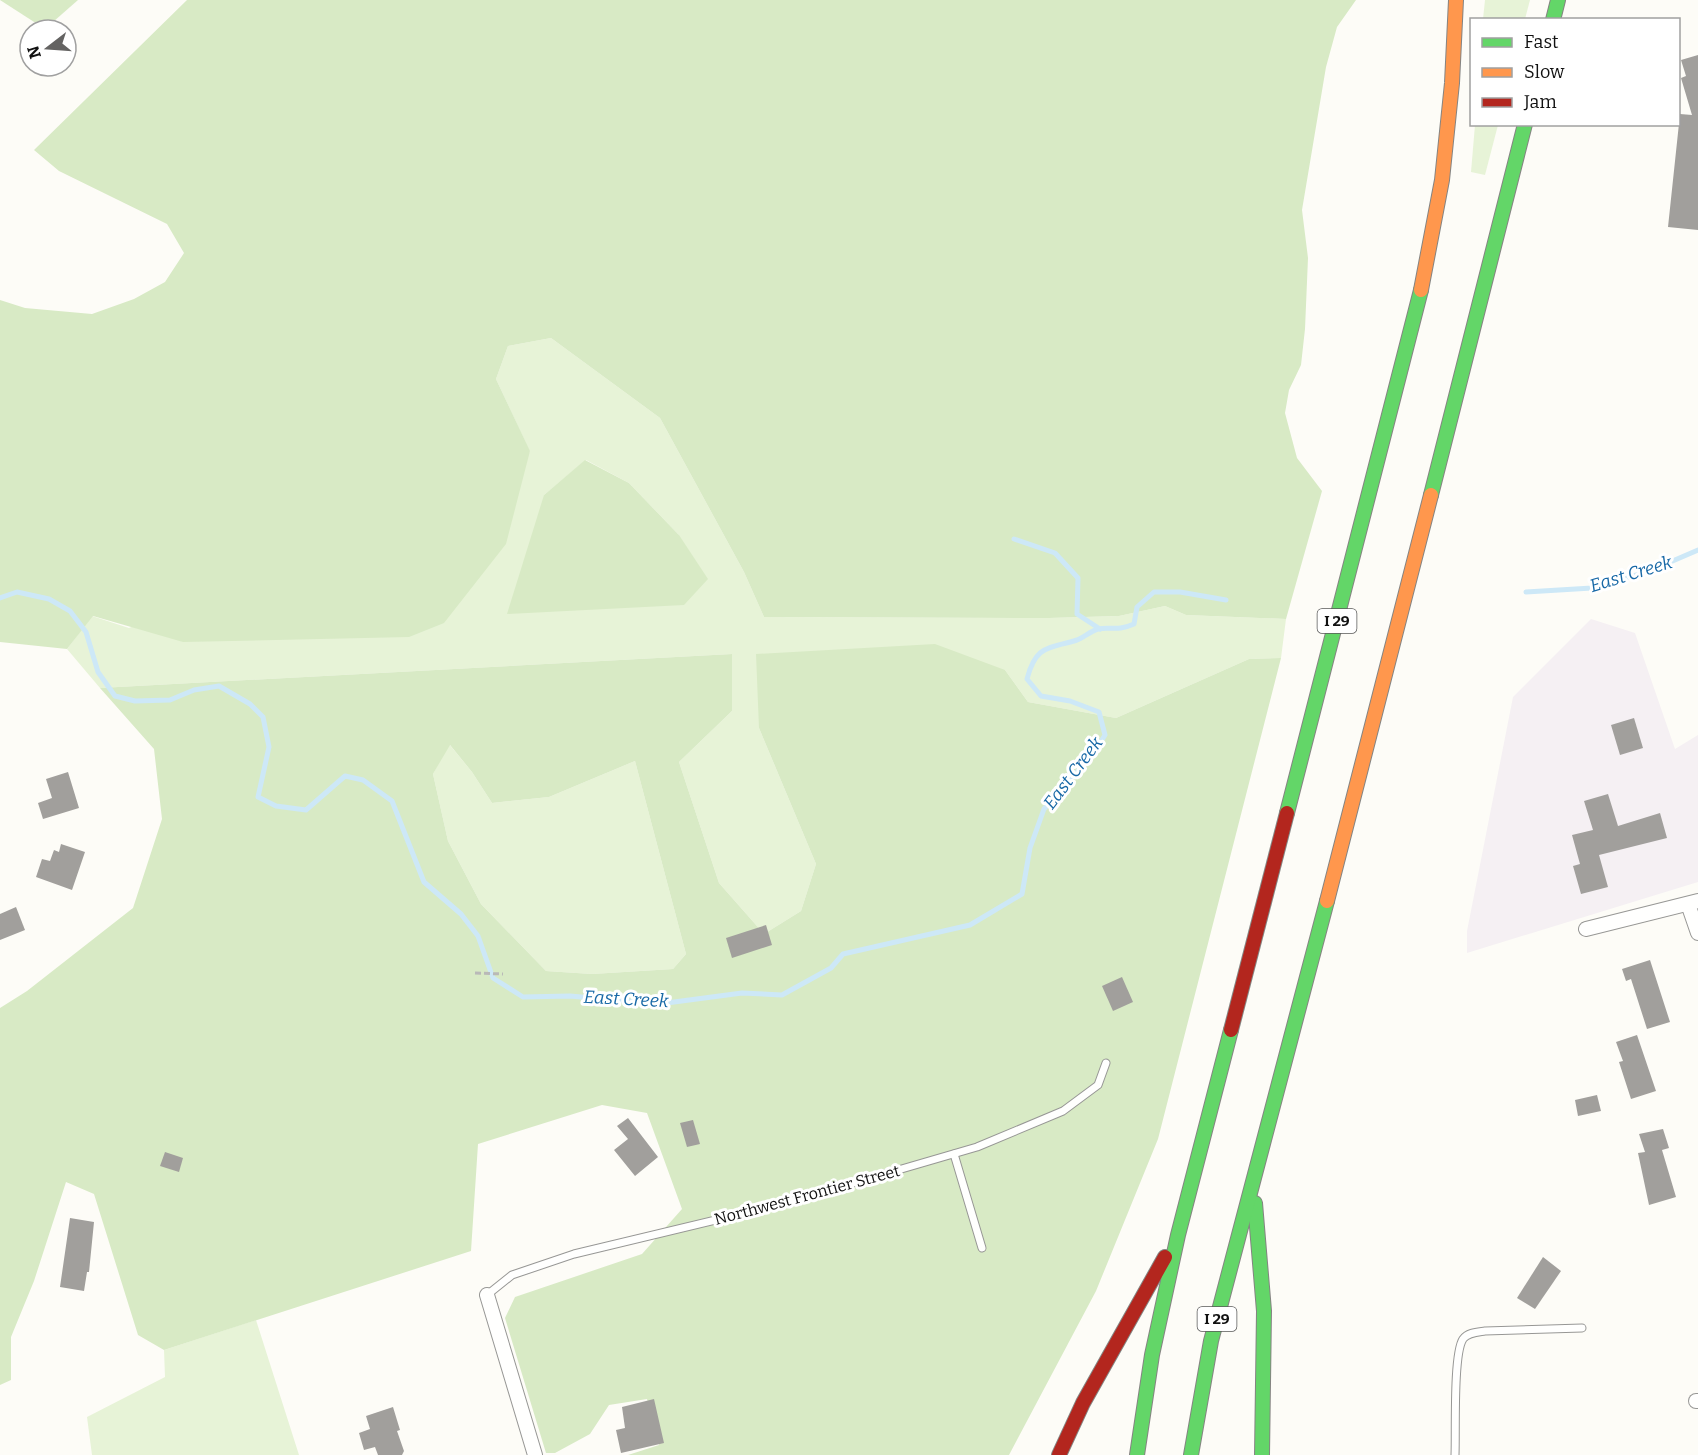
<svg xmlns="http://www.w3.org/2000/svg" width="1698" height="1455" font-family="Bitter,serif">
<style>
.industrial{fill:#f5f0f3}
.green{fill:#e7f3d7;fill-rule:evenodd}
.forest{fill:#d8eac5;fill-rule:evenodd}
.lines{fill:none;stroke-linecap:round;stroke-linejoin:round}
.stream{stroke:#cde8f7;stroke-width:5}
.building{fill:#a19f9c}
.lane-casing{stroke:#979795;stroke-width:9}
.street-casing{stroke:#979795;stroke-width:16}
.fast-casing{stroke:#858482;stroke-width:16}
.slow-casing{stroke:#858482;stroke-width:16}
.jam-casing{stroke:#858482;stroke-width:16}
.path{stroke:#b9b9b8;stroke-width:3;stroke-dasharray:6 3;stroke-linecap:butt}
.lane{stroke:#fffffe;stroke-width:7}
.street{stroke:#fffffe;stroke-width:14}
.fast{stroke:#63d668;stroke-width:14}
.slow{stroke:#ff974d;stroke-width:14}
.jam{stroke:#b3261e;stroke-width:14}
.labels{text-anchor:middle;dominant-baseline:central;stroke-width:6;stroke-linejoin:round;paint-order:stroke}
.shield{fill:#fff;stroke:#585858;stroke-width:1.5}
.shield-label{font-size:15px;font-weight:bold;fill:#111}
.street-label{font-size:16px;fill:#111;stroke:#fff}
.water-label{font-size:18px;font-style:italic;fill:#1768a6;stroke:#fff}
</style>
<rect width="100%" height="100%" fill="#fdfcf7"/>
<polygon class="industrial" points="1591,619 1635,633 1675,749 1698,735 1698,882 1467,953 1467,931 1513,697"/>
<g class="green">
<polygon points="1485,0 1530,0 1525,19 1483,19"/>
<polygon points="1475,125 1498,125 1485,175 1471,172"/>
<path d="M551,338L660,418L744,572L764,617L1049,618L1119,616L1165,606L1186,615L1286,619L1281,658L1249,659L1116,718L1028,702L1005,670L759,728L816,864L801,911L764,934L719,883L679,762L732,711V654L100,688L67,649L92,616L129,628L530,452L496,379L508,346ZM586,460L629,483L679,535L544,495Z"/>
<polygon points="449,744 472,772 492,803 549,797 635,761 686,954 673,969 592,974 546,971 481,904 448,841 433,774"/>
<polygon points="256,1320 299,1455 92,1455 87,1417 165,1377 164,1350"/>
</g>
<g class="forest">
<polygon points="0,0 78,0 45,29"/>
<polygon points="187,0 1356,0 1337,27 1326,67 1302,210 1308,258 1305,329 1301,365 1289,390 1285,413 1297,458 1322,491 1286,619 1186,615 1165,606 1119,616 1049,618 764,617 744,572 660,418 551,338 508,346 496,379 530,451 506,544 444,623 409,637 183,642 93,616 67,649 0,642 0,300 25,308 92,314 134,299 165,282 184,253 167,224 59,171 34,150"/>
<polygon points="585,460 629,483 679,535 708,579 684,605 507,614 544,495"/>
<path d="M935,644L1005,670L1028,702L1116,718L1249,659L1281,658L1158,1139L1096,1291L1009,1455H628L659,1445L647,1399L609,1405L590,1434L555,1453H546L505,1318L515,1297L642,1254L682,1209L647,1113L602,1105L478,1144L471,1251L164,1350L138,1335L94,1194L66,1182L34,1281L11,1337V1380L0,1385V1008L27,991L133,908L162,819L154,749L100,688L732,654V711L679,762L719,883L764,934L801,911L816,864L759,728L756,654ZM450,745L472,772L492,803L549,797L635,761L686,954L673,969L592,974L546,971L481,904L448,841L433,774Z"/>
</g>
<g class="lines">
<g class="stream">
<polyline points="1014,539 1055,553 1078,578 1077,614 1100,629"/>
<polyline points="1526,592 1592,588 1647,572 1698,550"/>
<path d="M0,598L17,592L49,599L70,611L86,632L98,672L115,696L135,701L170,700L194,690L219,686L250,704L263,717L269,747L258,797L276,806L306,810L345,776L363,780L392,801L424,882L461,914L478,936L493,978L523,997L570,996L659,1004L742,993L782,995L831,968L843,954L970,925L1022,894L1030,848L1044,809L1093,754L1105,735L1099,712L1070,701L1041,696L1027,679C1036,644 1049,649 1077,640C1084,637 1091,631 1098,629C1112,626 1116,632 1134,624L1137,607L1154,592H1180L1226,600"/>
</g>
</g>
<g class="building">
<polygon points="1698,55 1698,230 1668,227 1680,114 1692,115 1681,78 1686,76 1681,60"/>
<polygon points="1634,718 1643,748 1620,755 1611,725"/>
<polygon points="68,772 79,808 43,819 38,803 52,798 46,779"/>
<polygon points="1608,794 1618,826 1660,813 1667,838 1599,855 1608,887 1581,894 1573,866 1580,864 1572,835 1593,830 1584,801"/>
<polygon points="61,844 85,852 72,890 36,877 42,859 50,861 54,850 59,852"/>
<polygon points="16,907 25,930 0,940 0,914"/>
<polygon points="766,925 772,945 732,958 726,938"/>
<polygon points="1650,960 1670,1022 1647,1029 1631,979 1626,981 1622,969"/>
<polygon points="1122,977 1133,1002 1113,1011 1102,986"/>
<polygon points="1637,1035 1656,1091 1631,1099 1619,1062 1623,1061 1616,1042"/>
<polygon points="1597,1095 1601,1111 1578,1116 1575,1100"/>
<polygon points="628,1118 658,1157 635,1176 614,1150 628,1139 617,1126"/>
<polygon points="693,1120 700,1144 687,1147 680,1123"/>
<polygon points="1663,1129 1669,1148 1662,1150 1676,1197 1649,1205 1638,1153 1645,1152 1639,1134"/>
<polygon points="165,1152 183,1158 179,1172 160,1166"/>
<polygon points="70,1218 94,1222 89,1272 87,1272 84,1291 60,1287"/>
<polygon points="1543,1257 1561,1271 1535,1309 1517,1298"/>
<polygon points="654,1399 664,1443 621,1453 616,1430 625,1428 622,1407"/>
<polygon points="393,1407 400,1430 397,1431 404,1451 402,1455 378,1455 375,1447 364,1450 359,1433 370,1429 366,1416"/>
</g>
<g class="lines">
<defs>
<g id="lane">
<polyline points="954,1154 982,1248"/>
<polyline points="487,1295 512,1275 574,1254 778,1205 977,1147 1063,1111 1098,1085 1106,1063"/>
<path d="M1455,1455C1456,1433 1453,1354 1463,1339C1468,1332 1478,1332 1485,1331L1582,1328"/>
</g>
<g id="street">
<polyline points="1688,904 1698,933"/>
<polyline points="1586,929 1698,901"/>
<polyline points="487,1295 535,1455"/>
<polyline points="1696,1401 1698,1401"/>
</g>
<g id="fast">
<polyline points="1553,20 1558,0"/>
<polyline points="1431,495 1525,124"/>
<polyline points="1287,813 1421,290"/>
<polyline points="1255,1203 1264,1311 1262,1455"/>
<polyline points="1137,1455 1152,1355 1178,1235 1231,1030"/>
<polyline points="1191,1455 1211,1341 1327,901"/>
</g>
<g id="slow">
<polyline points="1421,290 1442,180 1452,83 1456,0"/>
<polyline points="1327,901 1431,495"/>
</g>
<g id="jam">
<polyline points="1231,1030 1287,813"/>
<polyline points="1059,1455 1083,1403 1165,1257"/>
</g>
</defs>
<use href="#lane" class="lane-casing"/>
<use href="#street" class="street-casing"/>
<use href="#fast" class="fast-casing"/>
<use href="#slow" class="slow-casing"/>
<use href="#jam" class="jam-casing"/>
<polyline class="path" points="475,973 503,974"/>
<use href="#lane" class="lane"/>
<use href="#street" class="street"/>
<use href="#fast" class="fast"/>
<use href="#slow" class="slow"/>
<use href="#jam" class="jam"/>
</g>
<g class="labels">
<g class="shield">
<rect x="1317.5" y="609" width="39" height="24" rx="4.5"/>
<rect x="1197.5" y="1307" width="39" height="24" rx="4.5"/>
</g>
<g class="shield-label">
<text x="1337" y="621">I 29</text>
<text x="1217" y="1319">I 29</text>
</g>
<g class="street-label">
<text transform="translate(807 1195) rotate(-15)">Northwest Frontier Street</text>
</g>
<g class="water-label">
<text transform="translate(1631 574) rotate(-17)">East Creek</text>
<text transform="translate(1073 773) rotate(-53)">East Creek</text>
<text transform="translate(626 999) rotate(3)">East Creek</text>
</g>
</g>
<rect x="1470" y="18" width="210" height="108" fill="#ffffff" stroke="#a0a0a0" stroke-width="1.5"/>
<rect x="1482" y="38" width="30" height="9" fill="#63d668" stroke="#a0a0a0" stroke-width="1.5"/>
<text x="1524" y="48" font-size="18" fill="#111111">Fast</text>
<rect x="1482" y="68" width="30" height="9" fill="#ff974d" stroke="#a0a0a0" stroke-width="1.5"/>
<text x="1524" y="78" font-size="18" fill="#111111">Slow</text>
<rect x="1482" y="98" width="30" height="9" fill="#b3261e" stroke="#a0a0a0" stroke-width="1.5"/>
<text x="1524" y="108" font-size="18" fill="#111111">Jam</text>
<g transform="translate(48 48) rotate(253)"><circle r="28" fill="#ffffff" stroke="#a0a0a0" stroke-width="1.5"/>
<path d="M0-4.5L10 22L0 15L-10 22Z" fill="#646362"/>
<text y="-9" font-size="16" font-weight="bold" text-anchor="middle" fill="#111111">N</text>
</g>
</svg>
